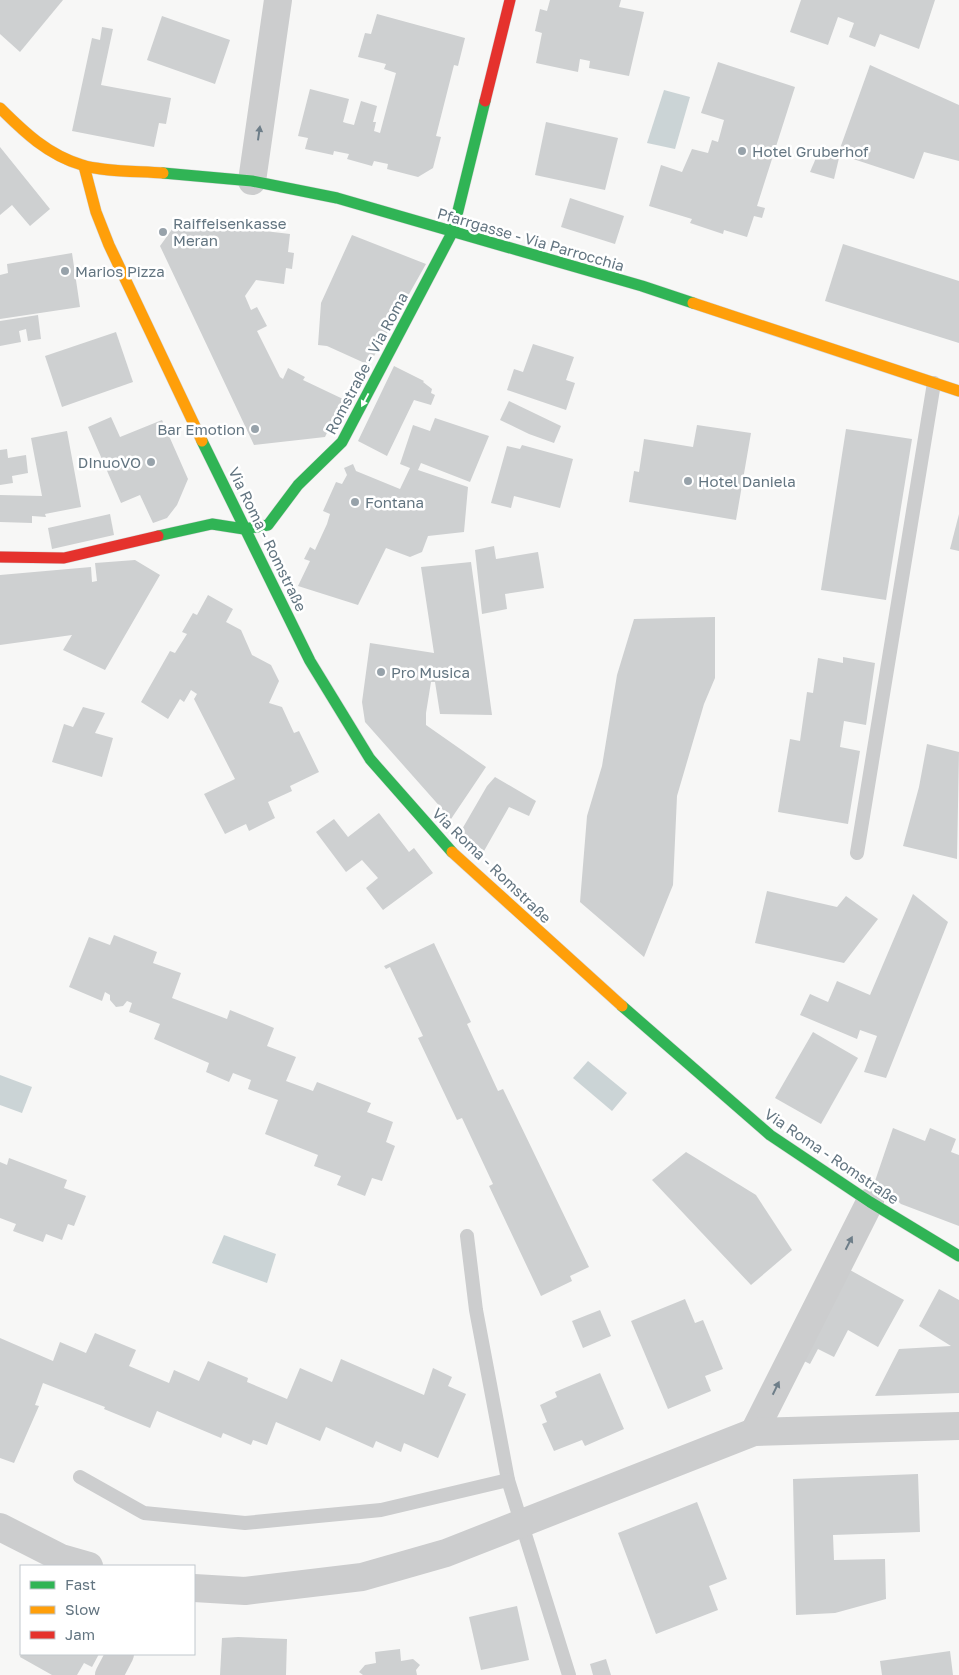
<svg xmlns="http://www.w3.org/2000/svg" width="959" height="1675" font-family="'Golos Text',sans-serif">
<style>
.water{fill:#cbd4d6}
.building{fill:#ced0d1}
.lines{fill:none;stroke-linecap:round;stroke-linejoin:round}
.fast-casing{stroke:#d4d5d6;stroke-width:12}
.slow-casing{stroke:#d4d5d6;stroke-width:12}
.jam-casing{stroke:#d4d5d6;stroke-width:12}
.lane{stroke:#cccdce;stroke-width:14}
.street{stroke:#cccdce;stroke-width:28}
.fast{stroke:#30b455;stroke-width:11}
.slow{stroke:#ff9f0a;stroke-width:11}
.jam{stroke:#e5322d;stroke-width:11}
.oneway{fill:#6e7e89}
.oneway2{fill:#fff}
.poi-dot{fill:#97a2aa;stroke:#fff;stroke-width:2}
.labels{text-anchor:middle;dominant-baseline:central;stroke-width:5;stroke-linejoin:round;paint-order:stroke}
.poi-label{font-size:15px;fill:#637581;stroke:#fff;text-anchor:start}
.street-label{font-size:15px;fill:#637581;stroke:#fff}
</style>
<rect width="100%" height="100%" fill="#f7f7f6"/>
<g class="water">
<polygon points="664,90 690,97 675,149 647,143"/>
<polygon points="588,1061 627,1093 612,1111 573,1078"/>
<polygon points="0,1075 32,1087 22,1113 0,1105"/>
<polygon points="224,1235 276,1254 267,1283 212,1263"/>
</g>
<g class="building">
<polygon points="0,0 63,0 20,52 0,34"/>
<polygon points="550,0 621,0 619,7 644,12 629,76 589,68 590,61 580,59 578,72 536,63 542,33 535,31 540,9 547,11"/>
<polygon points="801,0 935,0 919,49 880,34 875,47 849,37 854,23 838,17 828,45 790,32"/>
<polygon points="377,14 465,38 458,66 454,65 436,136 441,137 433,168 418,177 387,169 388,164 374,161 372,166 347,159 349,154 334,151 333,155 305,149 308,138 298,136 310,89 349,99 343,122 346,123 354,125 361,101 377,106 373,122 376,122 374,131 380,133 396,73 384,69 386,64 358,57 365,33 371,34"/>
<polygon points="162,16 230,40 215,84 147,60"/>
<polygon points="102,27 113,29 101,85 171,98 166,124 159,123 154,147 72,131 92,38 100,40"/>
<polygon points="718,62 795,87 757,206 765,208 762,218 754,216 747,237 724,230 723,234 690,223 692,219 649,206 661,165 682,172 692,149 708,153 712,140 718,142 724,120 701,113"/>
<polygon points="870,65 959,105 959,161 924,152 914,179 838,154"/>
<polygon points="546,122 618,138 605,190 535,175"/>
<polygon points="0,147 50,209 30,226 12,205 0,215"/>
<polygon points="819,151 839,158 834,179 810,172"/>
<polygon points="570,198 624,216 615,244 561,227"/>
<polygon points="178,221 290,234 288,252 294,253 292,269 286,268 284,284 256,280 245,296 251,310 257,307 267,326 257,331 280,377 283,379 288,368 305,377 303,380 343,399 325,437 254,445 160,246"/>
<polygon points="352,235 426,264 369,365 327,346 318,345 321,303"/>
<polygon points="843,244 959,281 959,343 825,301"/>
<polygon points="72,253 80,307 0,319 0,275 8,273 7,264"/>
<polygon points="38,315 41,339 28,341 26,329 19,331 21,342 0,346 0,321"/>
<polygon points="116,332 133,382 62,407 45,356"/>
<polygon points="533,344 574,357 566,380 575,383 566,410 507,390 514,369 523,372"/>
<polygon points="394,366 424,381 423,382 432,389 431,393 435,395 431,405 414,400 387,456 358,441"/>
<polygon points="509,401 561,426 554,443 529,434 500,420"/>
<polygon points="111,417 120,437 162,420 188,479 177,505 167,518 153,523 140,495 121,503 88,427"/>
<polygon points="435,418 489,436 470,482 421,463 418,470 468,487 464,532 428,536 422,552 410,557 386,548 358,605 298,586 310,561 304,559 310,547 315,550 327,524 330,514 323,511 336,482 342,484 347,475 344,468 353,464 356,471 400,489 410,468 400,464 413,425 430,431"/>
<polygon points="697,425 751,433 736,520 629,502 634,471 639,472 644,439 693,447"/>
<polygon points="846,429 912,439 886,600 821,590"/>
<polygon points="67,431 81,507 45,514 46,517 32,516 32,523 0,522 0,495 42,496 31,438"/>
<polygon points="522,445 573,459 560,508 514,496 511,508 491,503 507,446 520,449"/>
<polygon points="7,449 8,458 26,455 28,473 12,476 13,483 0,485 0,450"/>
<polygon points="110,514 114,535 52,549 48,528"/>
<polygon points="959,514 959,551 950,549"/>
<polygon points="494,546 496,559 538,552 544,588 505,594 507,609 482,614 475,550"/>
<polygon points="135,560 160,575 105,670 63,650 72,635 0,645 0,575 91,567 92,582 97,581 95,563"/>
<polygon points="471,562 492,715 440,714 435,682 431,682 426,713 426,725 486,767 451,819 365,722 362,702 370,643 434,653 421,567"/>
<polygon points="208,595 233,609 226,622 241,630 252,655 271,665 279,681 269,703 282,707 294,733 299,731 319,772 290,786 292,791 268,802 275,818 249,831 246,824 225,834 204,794 235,779 194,699 197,694 191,690 184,702 180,699 168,719 141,702 170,651 175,653 187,634 182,632 193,613 197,615"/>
<polygon points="715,617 715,678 704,704 677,796 673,885 644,957 580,902 587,816 602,766 617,675 634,619"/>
<polygon points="843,657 875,663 866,725 844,721 840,747 860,751 848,824 778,812 790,739 800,741 807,692 813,693 818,658 843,663"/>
<polygon points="83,707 105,713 95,733 113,738 102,777 52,762 64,724 73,727"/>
<polygon points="927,744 959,752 957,859 903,846 919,787"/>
<polygon points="495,777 536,801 529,816 509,807 484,851 461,831 487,786"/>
<polygon points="379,813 409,852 414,848 433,873 383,910 366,888 378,878 362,860 346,872 316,832 334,819 348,837"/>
<polygon points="767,891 837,907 846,896 878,919 844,963 755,943"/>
<polygon points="913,894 948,922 886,1078 864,1072 877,1036 860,1030 857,1039 800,1015 810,994 828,1002 837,981 870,995"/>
<polygon points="114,935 157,952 153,963 181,973 172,998 227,1019 230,1010 274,1028 267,1046 296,1057 286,1081 313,1091 317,1082 371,1103 367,1112 393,1122 386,1142 395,1146 382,1181 372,1178 365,1196 337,1185 341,1176 314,1166 318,1155 265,1134 278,1100 248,1089 251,1080 233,1073 229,1082 206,1072 209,1063 154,1039 160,1024 129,1012 132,1003 127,1001 123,1006 116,1007 110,1000 110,995 105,992 102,1001 69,987 89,937 110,945"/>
<polygon points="434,943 471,1022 467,1024 498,1091 503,1089 589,1267 570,1276 572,1281 541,1296 489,1186 493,1184 462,1118 457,1120 418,1038 423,1036 390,967 386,969 384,966"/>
<polygon points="813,1032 858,1058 821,1124 775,1098"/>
<polygon points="893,1128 925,1141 930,1128 956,1139 951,1152 959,1155 959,1226 901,1204 875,1181"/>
<polygon points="686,1152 756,1195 792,1250 751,1285 652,1180"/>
<polygon points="9,1158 67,1180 64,1188 86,1196 74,1226 68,1224 62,1240 46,1234 43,1242 13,1231 16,1224 0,1218 0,1162 7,1165"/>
<polygon points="850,1270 904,1300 878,1347 848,1330 834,1357 818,1349 810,1364 800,1359"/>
<polygon points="939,1289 959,1300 959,1393 875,1396 899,1349 951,1346 919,1326"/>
<polygon points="685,1299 695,1323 703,1320 723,1369 705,1376 711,1391 668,1409 631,1321"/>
<polygon points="600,1310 611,1336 583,1348 572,1321"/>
<polygon points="95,1333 136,1350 129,1366 169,1383 174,1370 199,1381 208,1361 248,1378 247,1382 287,1399 300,1368 332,1382 341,1359 424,1395 433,1368 452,1377 448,1386 466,1394 438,1458 404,1443 401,1452 376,1441 373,1448 326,1427 320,1441 276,1422 267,1445 253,1440 251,1445 223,1433 221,1438 157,1411 150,1428 104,1409 105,1407 43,1383 35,1405 39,1406 14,1463 0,1458 0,1338 53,1361 60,1342 86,1353"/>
<polygon points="600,1373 624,1429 585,1446 582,1440 554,1451 542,1424 547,1422 540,1405 557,1397 555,1392"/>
<polygon points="918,1474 920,1532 833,1535 834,1560 885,1559 886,1599 835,1613 796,1615 793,1479"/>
<polygon points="697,1502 727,1579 709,1586 718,1610 656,1634 618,1533"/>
<polygon points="517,1606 529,1660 481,1670 469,1617"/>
<polygon points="238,1637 287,1639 286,1675 220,1675 222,1638"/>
<polygon points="400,1649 401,1661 413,1659 420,1665 416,1670 417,1675 363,1675 359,1672 365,1665 376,1663 375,1652"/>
<polygon points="950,1651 953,1675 882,1675 880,1661"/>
<polygon points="21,1654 99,1654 92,1667 84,1663 77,1675 52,1675 20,1657"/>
<polygon points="606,1659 611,1675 593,1675 590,1664"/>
</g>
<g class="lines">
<defs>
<g id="fast">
<polyline points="163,173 252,181 337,198 642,286 693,303"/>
<polyline points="202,441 310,661 370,759 452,852"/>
<polyline points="158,536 212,524 244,529 268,525 298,485 342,442 453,231 485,101"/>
<polyline points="622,1006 770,1135 870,1202 959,1256"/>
</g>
<g id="slow">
<path d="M0,108C24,132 48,155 82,165C103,172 140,171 163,173"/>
<polyline points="84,166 96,212 109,245 202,441"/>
<polyline points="693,303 959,391"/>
<polyline points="452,852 622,1006"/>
</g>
<g id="jam">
<polyline points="485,101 510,0"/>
<polyline points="0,557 64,558 158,536"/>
</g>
</defs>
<use href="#fast" class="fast-casing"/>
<use href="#slow" class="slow-casing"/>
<use href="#jam" class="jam-casing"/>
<g class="lane">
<polyline points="857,853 934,383"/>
<polyline points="467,1236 476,1310 508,1480 569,1675"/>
<polyline points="80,1477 144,1513 245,1523 381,1510 508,1480"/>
</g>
<g class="street">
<polyline points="252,181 278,0"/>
<polyline points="754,1432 870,1202"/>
<polyline points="0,1527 61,1558 89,1566"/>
<polyline points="194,1588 245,1591 362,1577 446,1553 754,1432 959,1426"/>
<polyline points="109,1675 120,1654"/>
</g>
<use href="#fast" class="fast"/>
<use href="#slow" class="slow"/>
<use href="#jam" class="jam"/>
</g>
<defs><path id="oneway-solid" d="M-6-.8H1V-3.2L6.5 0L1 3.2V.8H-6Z" transform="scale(1.25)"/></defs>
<g class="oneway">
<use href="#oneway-solid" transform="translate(259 133) rotate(-82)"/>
<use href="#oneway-solid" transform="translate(849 1243) rotate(-63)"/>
<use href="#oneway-solid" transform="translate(776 1388) rotate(-64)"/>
</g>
<use class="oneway2" href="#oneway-solid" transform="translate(365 400) rotate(118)"/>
<g class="poi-dot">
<circle cx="742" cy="151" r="5"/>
<circle cx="163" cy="232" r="5"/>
<circle cx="65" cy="271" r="5"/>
<circle cx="255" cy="429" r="5"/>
<circle cx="151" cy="462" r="5"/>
<circle cx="688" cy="481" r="5"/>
<circle cx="355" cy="502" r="5"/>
<circle cx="381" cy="672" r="5"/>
</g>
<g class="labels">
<g class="poi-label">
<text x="752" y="151">Hotel Gruberhof</text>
<text x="173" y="223">Raiffeisenkasse<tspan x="173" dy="17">Meran</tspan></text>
<text x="75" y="271">Marios Pizza</text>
<text x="245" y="429" text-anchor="end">Bar Emotion</text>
<text x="141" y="462" text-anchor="end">DInuoVO</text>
<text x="698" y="481">Hotel Daniela</text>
<text x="365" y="502">Fontana</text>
<text x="391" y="672">Pro Musica</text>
</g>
<g class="street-label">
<text transform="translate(531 239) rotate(16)">Pfarrgasse - Via Parrocchia</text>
<text transform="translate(366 363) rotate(-62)">Romstraße - Via Roma</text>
<text transform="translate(268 539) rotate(64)">Via Roma - Romstraße</text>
<text transform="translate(492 865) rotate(44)">Via Roma - Romstraße</text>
<text transform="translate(832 1156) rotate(34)">Via Roma - Romstraße</text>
</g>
</g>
<rect x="20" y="1565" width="175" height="90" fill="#ffffff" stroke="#c1c8cd"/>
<rect x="30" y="1581" width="25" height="8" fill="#30b455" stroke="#c1c8cd"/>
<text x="65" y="1590" font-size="15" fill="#637581">Fast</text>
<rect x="30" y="1606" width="25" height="8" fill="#ff9f0a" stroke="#c1c8cd"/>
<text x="65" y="1615" font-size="15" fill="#637581">Slow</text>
<rect x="30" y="1631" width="25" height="8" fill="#e5322d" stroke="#c1c8cd"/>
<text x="65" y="1640" font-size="15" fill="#637581">Jam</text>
</svg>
